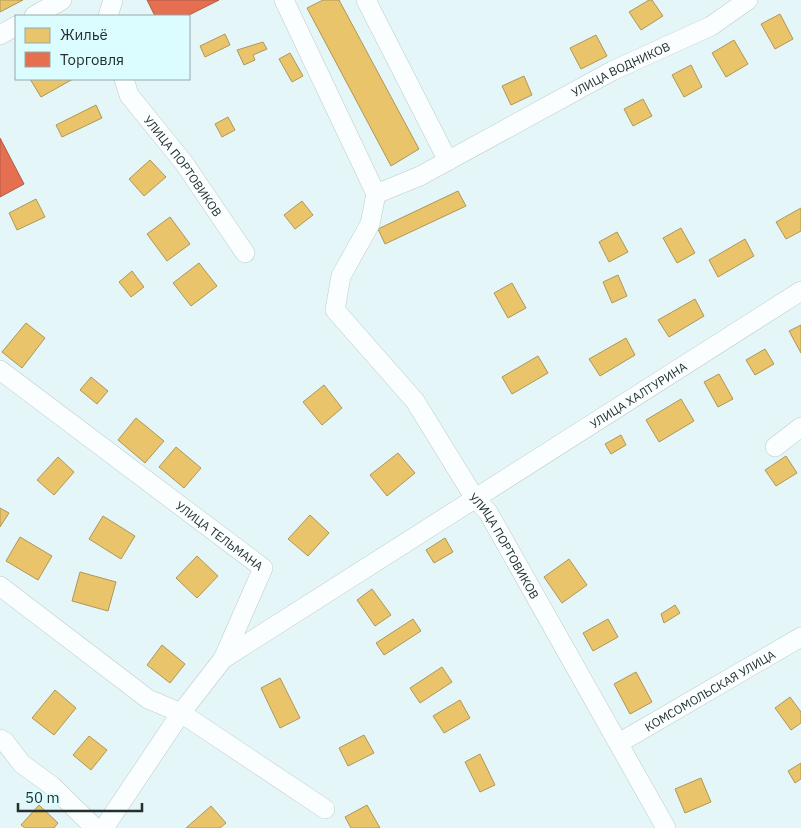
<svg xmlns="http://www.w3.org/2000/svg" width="801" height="828" font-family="'IBM Plex Sans',sans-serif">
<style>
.homes{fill:#e9c46a;stroke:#ae9759}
.shops{fill:#e76f51;stroke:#ac5c47}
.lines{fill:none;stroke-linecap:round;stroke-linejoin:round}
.minor-casing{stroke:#bdcbcc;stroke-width:20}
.minor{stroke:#fbfefe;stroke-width:19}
.labels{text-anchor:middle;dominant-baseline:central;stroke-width:5;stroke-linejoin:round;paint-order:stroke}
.street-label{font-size:12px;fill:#232f30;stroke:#dcfdff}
</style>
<rect width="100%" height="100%" fill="#e4f6f7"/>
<g class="homes">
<polygon points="0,0 23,0 0,12"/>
<polygon points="323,0 339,0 419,149 391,166 307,8"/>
<polygon points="649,0 652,0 663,16 641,30 629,12"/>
<polygon points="780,14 793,39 775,49 761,24"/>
<polygon points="225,34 230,45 205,57 200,46"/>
<polygon points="596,35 607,56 581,69 570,48"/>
<polygon points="734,40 748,64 726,77 712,53"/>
<polygon points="263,42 267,49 253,55 255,60 244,65 237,50"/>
<polygon points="290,53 303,76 292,82 279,59"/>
<polygon points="691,65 702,87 684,97 672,75"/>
<polygon points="524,76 532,95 511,105 502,86"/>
<polygon points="30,79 73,79 41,97"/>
<polygon points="643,99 652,116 633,126 624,109"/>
<polygon points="96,105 102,118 62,137 56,125"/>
<polygon points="228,117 235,130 222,137 215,124"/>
<polygon points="150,160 166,177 144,196 129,179"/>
<polygon points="458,191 466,206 385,244 378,229"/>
<polygon points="36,199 45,217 17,230 9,213"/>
<polygon points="302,201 313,215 295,229 284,215"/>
<polygon points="801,208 801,231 786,239 776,222"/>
<polygon points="170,217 190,244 167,261 147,234"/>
<polygon points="681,228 695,253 677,263 663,238"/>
<polygon points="617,232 628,252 609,262 599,242"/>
<polygon points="745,239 754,256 718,277 709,260"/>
<polygon points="199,263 217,286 191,306 173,283"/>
<polygon points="132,271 144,287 131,297 119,282"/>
<polygon points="618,275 627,296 612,303 603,282"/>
<polygon points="512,283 526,308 508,318 494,293"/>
<polygon points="695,299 704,316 669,337 658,320"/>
<polygon points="26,323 45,338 22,368 2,352"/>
<polygon points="801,325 801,353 789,331"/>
<polygon points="626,338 635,355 600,376 589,359"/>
<polygon points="765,349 774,364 755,375 746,360"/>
<polygon points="538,356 548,373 512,394 502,377"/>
<polygon points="719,374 733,399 718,407 704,382"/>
<polygon points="91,377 108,391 97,404 80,390"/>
<polygon points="324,385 342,408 322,425 303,402"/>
<polygon points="681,399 694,421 659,442 646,420"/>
<polygon points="136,418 164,441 145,463 118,440"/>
<polygon points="621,435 626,445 611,454 605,444"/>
<polygon points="176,447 201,468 184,488 159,467"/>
<polygon points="398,453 415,473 387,496 370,475"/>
<polygon points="786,456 797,473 776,486 765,470"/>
<polygon points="58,457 74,472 54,495 37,480"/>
<polygon points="0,508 9,513 0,527"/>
<polygon points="310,515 329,533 308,556 288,539"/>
<polygon points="103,516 135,536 121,559 89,539"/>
<polygon points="20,537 52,556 38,580 6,561"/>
<polygon points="445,538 453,552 434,563 426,550"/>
<polygon points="197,556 218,576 197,598 176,578"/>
<polygon points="569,559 587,585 562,603 544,577"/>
<polygon points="80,572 116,582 108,611 72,601"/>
<polygon points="372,589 391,615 375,626 357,600"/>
<polygon points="675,605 680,613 664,623 661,614"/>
<polygon points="413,619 421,631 384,655 376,643"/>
<polygon points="608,619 618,637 593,651 583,633"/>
<polygon points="162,645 185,664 170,683 147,665"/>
<polygon points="442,667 452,682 420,703 410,688"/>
<polygon points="636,672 652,702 630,714 614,684"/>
<polygon points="280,678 300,718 280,728 261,688"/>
<polygon points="55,690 76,708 54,735 32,718"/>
<polygon points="790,697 801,712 801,723 791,730 775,708"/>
<polygon points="460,700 470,718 444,733 433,716"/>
<polygon points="364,735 374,753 348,766 339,748"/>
<polygon points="89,736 107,750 91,770 73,755"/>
<polygon points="480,754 495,785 480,792 465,762"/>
<polygon points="801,763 801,779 795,783 788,771"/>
<polygon points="701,778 711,802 685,813 675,789"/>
<polygon points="39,805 58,823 54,828 25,828 21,825"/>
<polygon points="367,805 380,828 351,828 345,817"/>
<polygon points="211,806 226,823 220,828 186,828"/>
</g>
<g class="shops">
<polygon points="147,0 219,0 187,16 155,16"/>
<polygon points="0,138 24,184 0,197"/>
</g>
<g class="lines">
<defs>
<g id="minor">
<path id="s1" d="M284,0L376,194L370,224L341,276L335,310L415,401L474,497L488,512L666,828"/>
<polyline points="366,0 448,161"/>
<polyline points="34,16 62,0"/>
<polyline points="108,16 113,0"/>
<polyline points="0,35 16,26"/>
<path id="s2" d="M124,79L129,95L184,163L245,253"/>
<path id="s3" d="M376,194L420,176L612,71L711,26L748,0"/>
<path id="s4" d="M0,370L263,568L223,659L181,713L325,809"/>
<polyline points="775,447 801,427"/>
<polyline points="0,586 148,699 181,713 104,828"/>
<path id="s5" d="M223,659L801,291"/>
<polyline points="0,739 5,742 22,764 51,785 95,828"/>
<path id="s6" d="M619,743L801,637"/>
</g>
</defs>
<use href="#minor" class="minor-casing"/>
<use href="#minor" class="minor"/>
</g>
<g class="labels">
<g class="street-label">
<text stroke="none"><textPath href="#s3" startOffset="275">УЛИЦА ВОДНИКОВ</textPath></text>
<text stroke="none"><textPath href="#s2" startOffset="106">УЛИЦА ПОРТОВИКОВ</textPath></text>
<text stroke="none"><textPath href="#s5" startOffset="492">УЛИЦА ХАЛТУРИНА</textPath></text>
<text stroke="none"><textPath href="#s4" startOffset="275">УЛИЦА ТЕЛЬМАНА</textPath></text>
<text stroke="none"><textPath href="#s1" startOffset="631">УЛИЦА ПОРТОВИКОВ</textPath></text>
<text stroke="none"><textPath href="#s6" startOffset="105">КОМСОМОЛЬСКАЯ УЛИЦА</textPath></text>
</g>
</g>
<rect x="15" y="15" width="175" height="65" fill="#dcfdff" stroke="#92abac"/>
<rect x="25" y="28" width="25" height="15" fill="#e9c46a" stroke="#92abac"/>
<text x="60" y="40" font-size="15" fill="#232f30">Жильё</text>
<rect x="25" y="52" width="25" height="15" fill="#e76f51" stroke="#92abac"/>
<text x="60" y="65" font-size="15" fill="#232f30">Торговля</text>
<path d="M18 803v8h124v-8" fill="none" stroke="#232f30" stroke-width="2.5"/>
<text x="25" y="803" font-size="15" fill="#232f30" stroke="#dcfdff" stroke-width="4" paint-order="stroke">50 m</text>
</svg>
